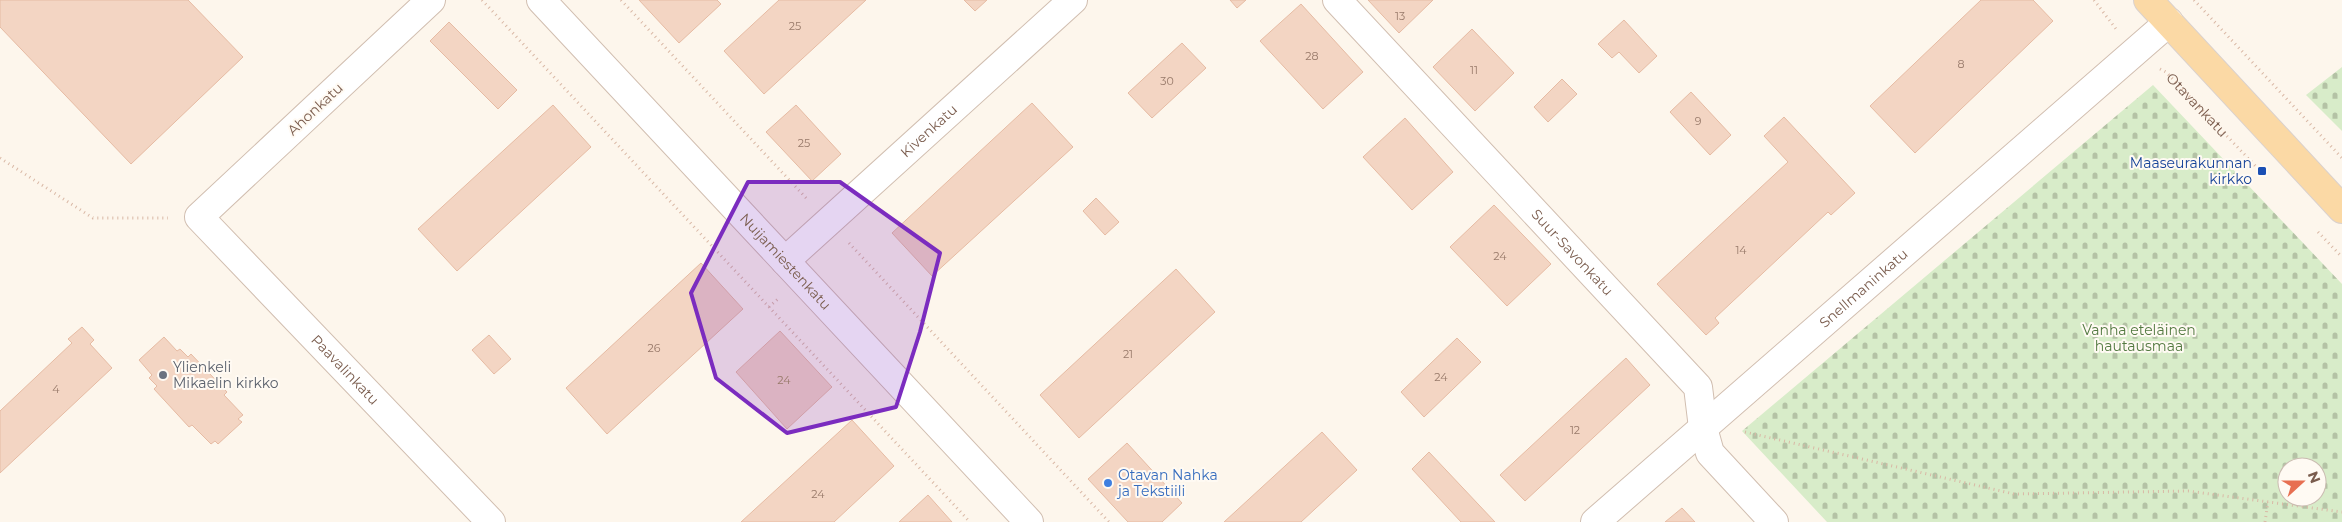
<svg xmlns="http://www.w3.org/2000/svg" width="2342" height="522" font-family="Montserrat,sans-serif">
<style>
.cemetery{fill:url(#cemetery-stones);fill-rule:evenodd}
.building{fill:#f3d5c3;stroke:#e6bba3}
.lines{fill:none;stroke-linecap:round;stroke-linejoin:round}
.minor-casing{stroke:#d1beb0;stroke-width:30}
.major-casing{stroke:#dad1cd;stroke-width:30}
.path{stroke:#d9b8a5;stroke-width:3;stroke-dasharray:1 4;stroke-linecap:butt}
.minor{stroke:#fff;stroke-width:28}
.major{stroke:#fbd9a5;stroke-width:28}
.marked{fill:#7b2cbf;fill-opacity:0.2;stroke:#7b2cbf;stroke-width:4;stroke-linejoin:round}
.transit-dot{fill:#1a4fb4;stroke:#fffaf3;stroke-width:2}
.worship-dot{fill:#6b7280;stroke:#fffaf3;stroke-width:2}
.shop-dot{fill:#3f7fe0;stroke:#fffaf3;stroke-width:2}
.labels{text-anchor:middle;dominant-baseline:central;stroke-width:4;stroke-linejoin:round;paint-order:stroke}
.number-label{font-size:11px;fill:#987a6a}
.street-label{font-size:14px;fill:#7a5c4d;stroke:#fffaf3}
.transit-label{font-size:14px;fill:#164399;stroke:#fffaf3;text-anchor:end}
.park-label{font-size:14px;fill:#537a41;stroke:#fffaf3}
.worship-label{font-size:14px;fill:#5b616d;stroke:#fffaf3;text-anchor:start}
.shop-label{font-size:14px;fill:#366cbe;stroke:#fffaf3;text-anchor:start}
</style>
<defs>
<pattern id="cemetery-stones" width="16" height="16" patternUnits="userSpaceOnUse" patternTransform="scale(1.25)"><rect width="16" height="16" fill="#d8ecc9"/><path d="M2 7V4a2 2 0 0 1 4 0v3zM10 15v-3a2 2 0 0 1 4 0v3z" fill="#b4c2a5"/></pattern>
</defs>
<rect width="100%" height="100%" fill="#fdf6ec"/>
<g class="cemetery">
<polygon points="2342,67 2342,131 2306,95"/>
<path d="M2153,85L2342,284V522H1827L1742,431ZM2287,467H2317V497H2287Z"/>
</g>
<g class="building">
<polygon points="0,0 188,0 243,57 131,164 0,27"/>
<polygon points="639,0 717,0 721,4 679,43"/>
<polygon points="779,0 866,0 764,94 724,51"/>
<polygon points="964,0 987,0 975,11"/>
<polygon points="1230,0 1246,0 1237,8"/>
<polygon points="1368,0 1433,0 1399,33"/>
<polygon points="1981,0 2033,0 2053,21 1915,153 1870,106"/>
<polygon points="1301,4 1363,72 1323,109 1260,41"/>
<polygon points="1624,20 1657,56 1639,73 1619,52 1612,58 1598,44"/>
<polygon points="449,22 517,90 498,109 430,41"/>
<polygon points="1472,29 1514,73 1475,111 1433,67"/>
<polygon points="1182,43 1206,68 1152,118 1128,93"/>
<polygon points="1562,79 1577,94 1548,122 1534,107"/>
<polygon points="1691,92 1731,135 1710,155 1670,112"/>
<polygon points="1032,103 1073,147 932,276 892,233"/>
<polygon points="553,105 591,147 457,271 418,229"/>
<polygon points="796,105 841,154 812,181 766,132"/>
<polygon points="1784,117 1855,193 1831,215 1828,212 1715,318 1719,323 1706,335 1657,284 1788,162 1764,136"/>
<polygon points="1405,118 1453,172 1412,210 1363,157"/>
<polygon points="1096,198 1119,222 1105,235 1083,211"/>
<polygon points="1494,205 1551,264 1507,306 1450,247"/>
<polygon points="701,263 743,309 607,434 566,388"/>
<polygon points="1176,269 1215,312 1079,438 1040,395"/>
<polygon points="82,327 94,340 90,344 112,368 0,473 0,411 72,343 68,339"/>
<polygon points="780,331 832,387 787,429 736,372"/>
<polygon points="489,335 511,359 494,374 472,350"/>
<polygon points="164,337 177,351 180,349 188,357 191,354 227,392 224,395 243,415 238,419 242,422 218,444 215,441 211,444 192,425 189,427 154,389 157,386 149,378 152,375 139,360"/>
<polygon points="1457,338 1481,362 1424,417 1401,392"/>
<polygon points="1626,358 1650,385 1525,501 1500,475"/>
<polygon points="852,420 894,466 834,522 741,522"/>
<polygon points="1322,432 1357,470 1301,522 1224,522"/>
<polygon points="1127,443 1182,503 1162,522 1128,522 1088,479"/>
<polygon points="1429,452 1495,522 1461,522 1412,469"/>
<polygon points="928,495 952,522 899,522"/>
<polygon points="1682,508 1695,522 1665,522"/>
</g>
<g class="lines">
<defs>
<g id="minor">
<path id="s2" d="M431,0L199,217L491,522"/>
<path id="s3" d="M541,0L1029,522"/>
<path id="s4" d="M1337,0L1698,387L1703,428L1710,453L1774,522"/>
<path id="s5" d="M785,261L1073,0"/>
<path id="s6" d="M1595,522L2169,22"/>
</g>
<polyline id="major" points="2148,0 2342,209"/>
</defs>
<use href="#minor" class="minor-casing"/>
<use href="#major" class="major-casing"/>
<g class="path">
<polyline points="482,0 970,522"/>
<polyline points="621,0 808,200"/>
<polyline points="2094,0 2116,29"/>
<polyline points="2194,0 2342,158"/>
<path id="s1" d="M2160,69L2166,72L2264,175"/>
<polyline points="0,158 93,218 168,218"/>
<polyline points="2318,232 2342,257"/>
<polyline points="849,243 1109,522"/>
<polyline points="769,307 779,298"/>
<polyline points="1745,432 2014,494 2188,491 2342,512"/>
<polyline points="2265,522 2268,502"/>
</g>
<use href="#minor" class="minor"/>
<use href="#major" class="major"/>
</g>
<path class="marked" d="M748,182H840L940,253L920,332L896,407L787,433L716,378L691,293Z"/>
<rect class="transit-dot" x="2257" y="166" width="10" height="10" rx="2.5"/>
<circle class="worship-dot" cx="163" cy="375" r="5"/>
<circle class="shop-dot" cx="1108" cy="483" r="5"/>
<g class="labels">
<g class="number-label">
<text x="1400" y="16">13</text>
<text x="795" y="26">25</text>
<text x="1312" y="56">28</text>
<text x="1961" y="64">8</text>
<text x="1474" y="70">11</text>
<text x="1167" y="81">30</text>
<text x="1698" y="121">9</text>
<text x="804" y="143">25</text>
<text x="1741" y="250">14</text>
<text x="1500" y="256">24</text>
<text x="654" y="348">26</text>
<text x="1128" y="354">21</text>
<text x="1441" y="377">24</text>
<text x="784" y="380">24</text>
<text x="56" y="389">4</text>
<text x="1575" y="430">12</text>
<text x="818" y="494">24</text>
</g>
<g class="street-label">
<text stroke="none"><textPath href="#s1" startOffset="52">Otavankatu</textPath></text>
<text transform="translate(315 109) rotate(-43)">Ahonkatu</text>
<text stroke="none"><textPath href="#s5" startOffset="194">Kivenkatu</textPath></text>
<text stroke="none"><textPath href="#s4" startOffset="345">Suur-Savonkatu</textPath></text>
<text stroke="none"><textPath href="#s3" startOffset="358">Nuijamiestenkatu</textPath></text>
<text stroke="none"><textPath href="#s6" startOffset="356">Snellmaninkatu</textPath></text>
<text stroke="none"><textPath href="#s2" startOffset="529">Paavalinkatu</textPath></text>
</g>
<g class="transit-label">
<text x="2252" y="163">Maaseurakunnan<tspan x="2252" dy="16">kirkko</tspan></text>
</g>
<g class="park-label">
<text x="2139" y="330">Vanha eteläinen<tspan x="2139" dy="16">hautausmaa</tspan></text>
</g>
<g class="worship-label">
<text x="173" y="367">Ylienkeli<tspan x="173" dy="16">Mikaelin kirkko</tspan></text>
</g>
<g class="shop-label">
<text x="1118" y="475">Otavan Nahka<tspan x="1118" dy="16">ja Tekstiili</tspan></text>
</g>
</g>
<g transform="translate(2302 482) rotate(69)"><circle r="24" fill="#fffaf3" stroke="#cabbb1"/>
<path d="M0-4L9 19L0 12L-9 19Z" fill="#e76f51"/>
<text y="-8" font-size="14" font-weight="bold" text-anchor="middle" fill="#7a5c4d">N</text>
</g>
</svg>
